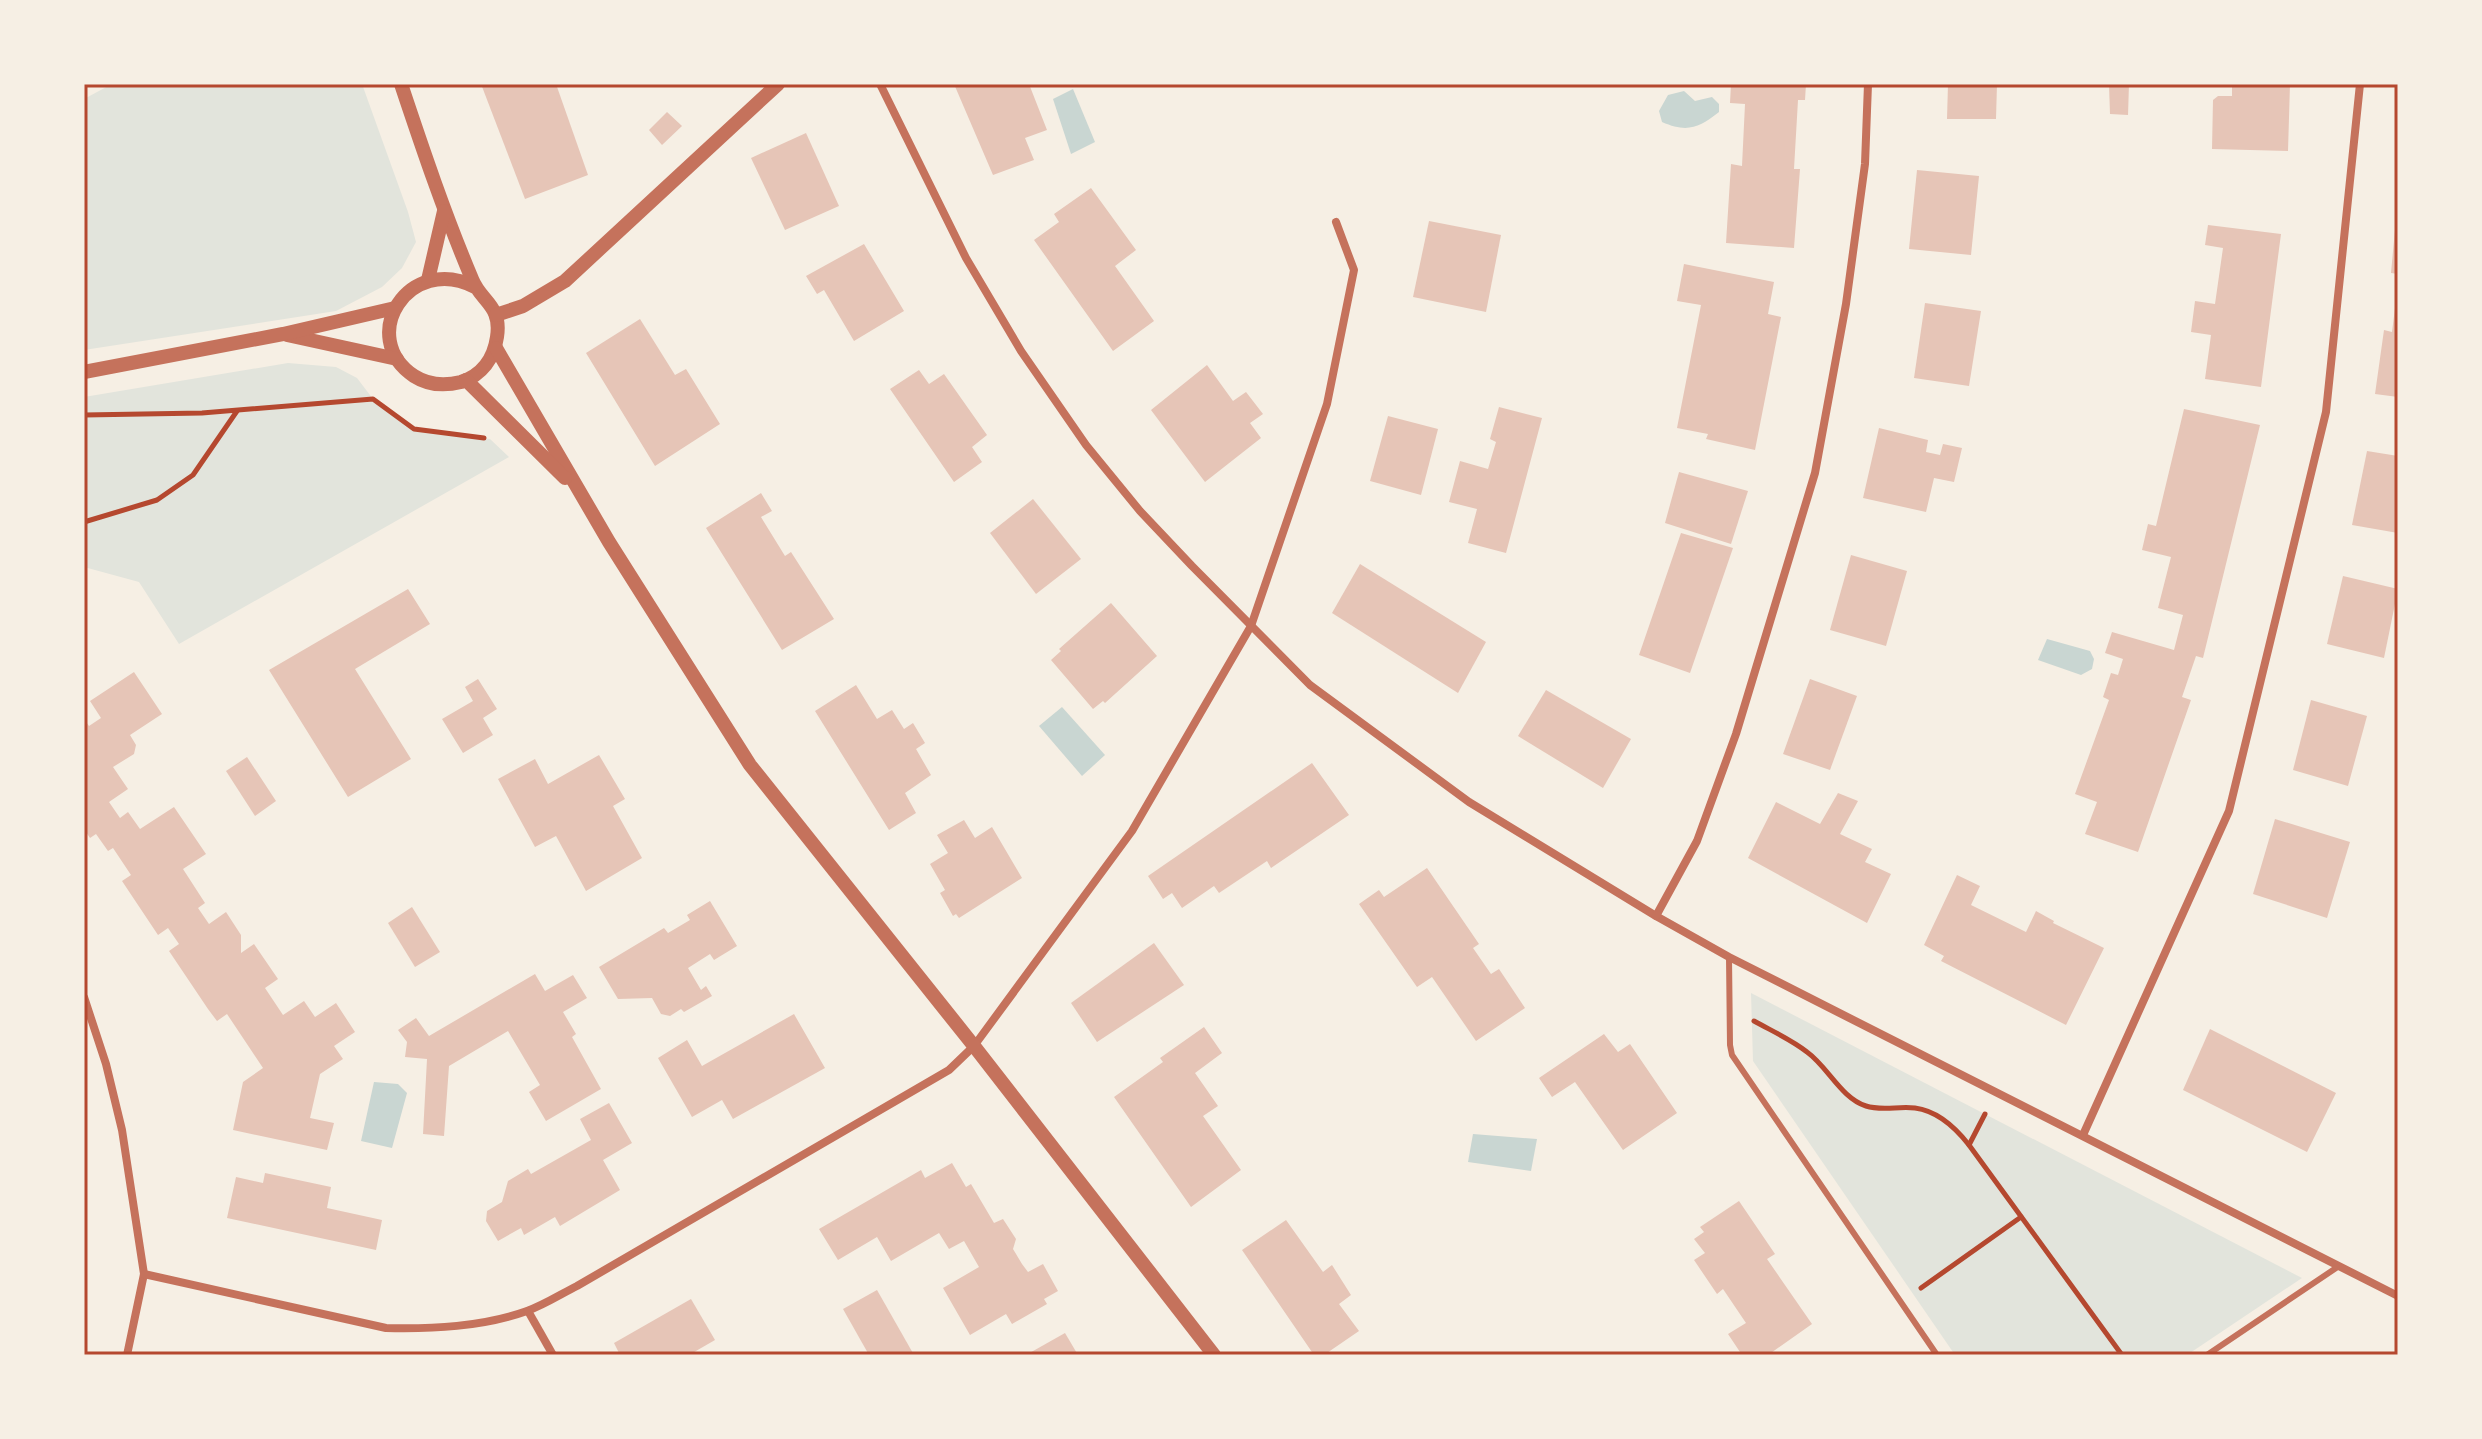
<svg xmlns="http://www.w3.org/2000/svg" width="2482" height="1439" font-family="Arial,sans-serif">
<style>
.green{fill:#e2e4dc}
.water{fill:#c9d6d2}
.building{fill:#e6c5b7}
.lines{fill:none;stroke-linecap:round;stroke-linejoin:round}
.path{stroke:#b5482f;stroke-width:5}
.service{stroke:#c5725c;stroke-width:6}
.minor{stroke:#c5725c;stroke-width:8}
.tertiary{stroke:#c5725c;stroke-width:14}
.neatline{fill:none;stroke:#b5482f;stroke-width:3}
</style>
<rect width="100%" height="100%" fill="#f6efe4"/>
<g class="green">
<polygon points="112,84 362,84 408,212 416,242 402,268 382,287 336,311 84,350 84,99"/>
<polygon points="288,363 336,367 357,378 373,399 414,429 490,439 509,457 179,644 139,582 84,567 84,397"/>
<polygon points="1751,993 2302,1278 2187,1355 1955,1355 1753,1061"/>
</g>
<g class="water">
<polygon points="1073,89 1095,142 1071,154 1053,99"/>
<path d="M1684,91L1695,101L1712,97L1719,104V112C1699,128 1687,133 1662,122L1659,111L1668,95Z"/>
<polygon points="2047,639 2090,651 2094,659 2092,669 2081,675 2038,660"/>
<polygon points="1062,707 1105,755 1082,776 1039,726"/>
<polygon points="374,1082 398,1084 407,1093 392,1148 361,1141"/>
<polygon points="1473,1134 1537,1139 1531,1171 1468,1162"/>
</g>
<g class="building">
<polygon points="481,84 556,84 588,175 525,199"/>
<polygon points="954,84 1029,84 1047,130 1025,138 1034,160 993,175"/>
<polygon points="1731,84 1806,84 1805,100 1798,100 1794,169 1800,169 1794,248 1726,243 1731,164 1742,166 1745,104 1730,103"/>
<polygon points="1948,84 1997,84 1996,119 1947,119"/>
<polygon points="2109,84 2129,84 2128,115 2110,114"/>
<polygon points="2232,84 2290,84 2288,151 2212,149 2213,100 2218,96 2232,96"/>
<polygon points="667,112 682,126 662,145 649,130"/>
<polygon points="806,133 839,206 785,230 751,158"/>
<polygon points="1917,170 1979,176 1971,255 1909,249"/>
<polygon points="1091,188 1136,250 1115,266 1154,321 1113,351 1034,240 1059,222 1054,214"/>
<polygon points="2396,219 2398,219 2398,274 2391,273"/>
<polygon points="1429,221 1501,235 1486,312 1413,297"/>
<polygon points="2208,225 2281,234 2261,387 2205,379 2211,335 2191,332 2195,301 2215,304 2223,248 2205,245"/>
<polygon points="864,244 904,311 854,341 824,290 817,294 806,276"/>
<polygon points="1684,264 1774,282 1768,314 1781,317 1755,450 1706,439 1708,434 1677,428 1701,305 1677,301"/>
<polygon points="2396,300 2398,300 2398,397 2375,394 2384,330 2392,332"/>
<polygon points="1925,303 1981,311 1969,386 1914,378"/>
<polygon points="640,319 675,375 686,369 720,424 655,466 586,353"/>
<polygon points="1207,365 1233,401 1246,392 1263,414 1250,423 1261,438 1205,482 1151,410"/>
<polygon points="919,370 929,384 944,374 987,435 972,447 982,462 954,482 890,389"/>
<polygon points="1499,407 1542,418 1506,553 1468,543 1477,509 1449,502 1460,461 1488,469 1496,442 1490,439"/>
<polygon points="2184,409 2260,425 2203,658 2196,656 2182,697 2191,700 2138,852 2085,834 2097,802 2075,794 2109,700 2103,697 2111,673 2118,675 2123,659 2105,653 2112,632 2174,650 2183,615 2158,608 2171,557 2142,550 2148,524 2156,526"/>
<polygon points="1388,416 1438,429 1421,495 1370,481"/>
<polygon points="1879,428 1928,440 1926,452 1940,455 1943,444 1962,448 1954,482 1934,478 1926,512 1863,498"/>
<polygon points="2367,451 2398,456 2398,533 2352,525"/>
<polygon points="1679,472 1748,491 1731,544 1665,523"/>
<polygon points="761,493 772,511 761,517 785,556 791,552 834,619 782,650 706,528"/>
<polygon points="1033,499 1081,559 1036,594 990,533"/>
<polygon points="1681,533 1733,548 1690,673 1639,655"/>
<polygon points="1851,555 1907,571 1886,646 1830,630"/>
<polygon points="1360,564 1486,642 1458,693 1332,613"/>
<polygon points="2343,576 2398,589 2384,658 2327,644"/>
<polygon points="408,589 430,624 355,669 411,759 348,797 269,670"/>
<polygon points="1111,603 1157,656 1105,703 1103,701 1093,709 1051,660 1061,651 1059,649"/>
<polygon points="134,672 162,714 130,735 136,745 134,754 113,767 128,789 109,802 120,818 128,812 140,829 174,807 206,854 183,869 205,903 198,908 209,924 226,912 241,935 241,953 254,944 278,979 265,988 283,1015 304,1001 315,1017 336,1003 355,1032 334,1046 343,1059 320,1074 310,1118 334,1123 327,1150 233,1130 243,1082 263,1068 227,1014 217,1021 208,1009 169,951 179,944 168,928 158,935 122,881 131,875 113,848 108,851 96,834 90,838 84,829 84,719 89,726 101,718 90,701"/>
<polygon points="478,679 497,709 483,718 493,735 463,753 442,719 473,701 465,687"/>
<polygon points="1810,679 1857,696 1830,770 1783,754"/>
<polygon points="856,685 877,719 892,710 904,729 913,723 925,743 916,749 931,775 905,793 916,813 889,830 815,711"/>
<polygon points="1546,690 1631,739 1603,788 1518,736"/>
<polygon points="2311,700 2367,716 2348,786 2293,770"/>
<polygon points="599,755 625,799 613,806 642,858 586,891 556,836 535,847 498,779 535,759 548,784"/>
<polygon points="247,757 276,801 255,816 226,771"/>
<polygon points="1312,763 1349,815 1271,868 1267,861 1219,893 1214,886 1182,908 1172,893 1163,899 1148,876"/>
<polygon points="1838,793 1858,801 1840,834 1872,849 1865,862 1891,874 1867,923 1748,858 1776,802 1820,824"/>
<polygon points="2275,819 2350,842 2327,918 2253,894"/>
<polygon points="964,820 975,838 992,827 1022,878 959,918 956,914 953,916 940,893 945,890 930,864 948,853 937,835"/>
<polygon points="1427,868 1479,944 1473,948 1491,974 1499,969 1525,1008 1476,1041 1432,977 1417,987 1359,904 1379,890 1384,897"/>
<polygon points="1957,875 1980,886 1971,905 2026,932 2036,911 2054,921 2053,923 2104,948 2066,1025 1941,961 1944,956 1924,945"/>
<polygon points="710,901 737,946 714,960 710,954 688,968 701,990 706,986 712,996 684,1012 681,1009 670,1016 661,1014 652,998 618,999 599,967 664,928 668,933 690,920 687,915"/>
<polygon points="412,907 440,952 415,967 388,923"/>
<polygon points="1154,943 1184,985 1097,1042 1071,1003"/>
<polygon points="535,974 545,991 573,975 587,998 563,1012 576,1034 572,1037 601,1089 546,1121 529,1092 540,1085 508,1031 449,1066 444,1136 423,1134 427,1059 405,1057 407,1042 398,1030 416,1018 429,1036"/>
<polygon points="794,1014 825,1068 733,1119 722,1100 692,1117 658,1058 687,1040 702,1066"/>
<polygon points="1204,1027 1222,1053 1195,1073 1218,1106 1203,1116 1241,1170 1191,1207 1114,1097 1163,1062 1160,1058"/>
<polygon points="2210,1029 2336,1093 2307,1152 2183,1090"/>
<polygon points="1604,1034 1618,1052 1630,1044 1677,1113 1623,1150 1575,1082 1552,1097 1539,1078"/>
<polygon points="609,1103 632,1143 603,1160 620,1190 560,1226 555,1217 524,1235 521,1228 498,1241 486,1221 487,1211 502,1202 508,1181 528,1169 531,1174 591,1140 580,1119"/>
<polygon points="952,1163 966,1187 971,1184 994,1223 1003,1219 1016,1239 1013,1249 1022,1264 1028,1272 1043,1264 1058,1291 1044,1299 1047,1304 1012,1324 1006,1314 970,1335 943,1288 979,1267 964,1241 949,1249 939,1233 891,1261 877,1237 838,1260 819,1229 921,1170 925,1178"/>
<polygon points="265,1173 331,1187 327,1208 382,1220 376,1250 227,1218 236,1177 263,1183"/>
<polygon points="1739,1201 1775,1254 1767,1259 1812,1324 1768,1355 1742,1355 1728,1334 1746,1323 1723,1289 1717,1294 1694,1260 1705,1253 1694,1239 1704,1232 1700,1227"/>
<polygon points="1286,1220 1323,1272 1332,1265 1351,1295 1339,1304 1359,1331 1324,1355 1314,1355 1242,1250"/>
<polygon points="877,1290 914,1355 869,1355 843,1309"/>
<polygon points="691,1299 715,1340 689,1355 620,1355 614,1343"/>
<polygon points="1065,1333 1078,1355 1026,1355"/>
</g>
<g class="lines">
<g class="path">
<polyline points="84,415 202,413 373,399 414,429 484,438"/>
<polyline points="84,522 157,500 193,475 237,411"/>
<path d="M1754,1021C1772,1031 1792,1040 1807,1052C1828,1067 1841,1098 1866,1106C1881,1111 1899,1106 1915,1108C1938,1111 1955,1127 1969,1145"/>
<polyline points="1985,1114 1969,1145 2122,1355"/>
<polyline points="1921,1288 2021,1217"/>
</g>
<g class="service">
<polyline points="1729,957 1730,1045 1732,1055 1937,1355"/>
<polyline points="2207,1355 2339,1266"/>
</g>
<g class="minor">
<polyline points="880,84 966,258 1021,351 1086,445 1140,511 1192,566 1310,685 1469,802 1656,916 1729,957 2398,1296"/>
<polyline points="1656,916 1697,841 1736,734 1815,473 1846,304 1865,164 1868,84"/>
<polyline points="84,997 106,1064 122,1130 144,1274 127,1355"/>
<polyline points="2083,1135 2229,811 2326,412 2360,84"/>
<path d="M144,1274L386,1328C432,1329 482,1327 527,1311C544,1305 561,1294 577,1286L949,1070L974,1046L1132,831L1251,626L1327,404L1354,270L1336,222"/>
<polyline points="528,1311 553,1355"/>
</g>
<g class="tertiary">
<path d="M401,84C423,150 445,215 472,279C481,302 502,305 497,337C494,358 482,375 461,382C445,386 428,385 414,376C356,337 409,253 475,287"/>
<polyline points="428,280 444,211"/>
<polyline points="496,315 523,306 565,281 778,84"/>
<polyline points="287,335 397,359"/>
<polyline points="496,348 609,542 750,765 974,1046 1214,1355"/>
<polyline points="84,372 283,334 395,308"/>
<polyline points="466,380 565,478"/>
</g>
</g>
<rect width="2482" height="1439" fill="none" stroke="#f6efe4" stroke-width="172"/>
<rect x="86" y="86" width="2310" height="1267" class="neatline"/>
</svg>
